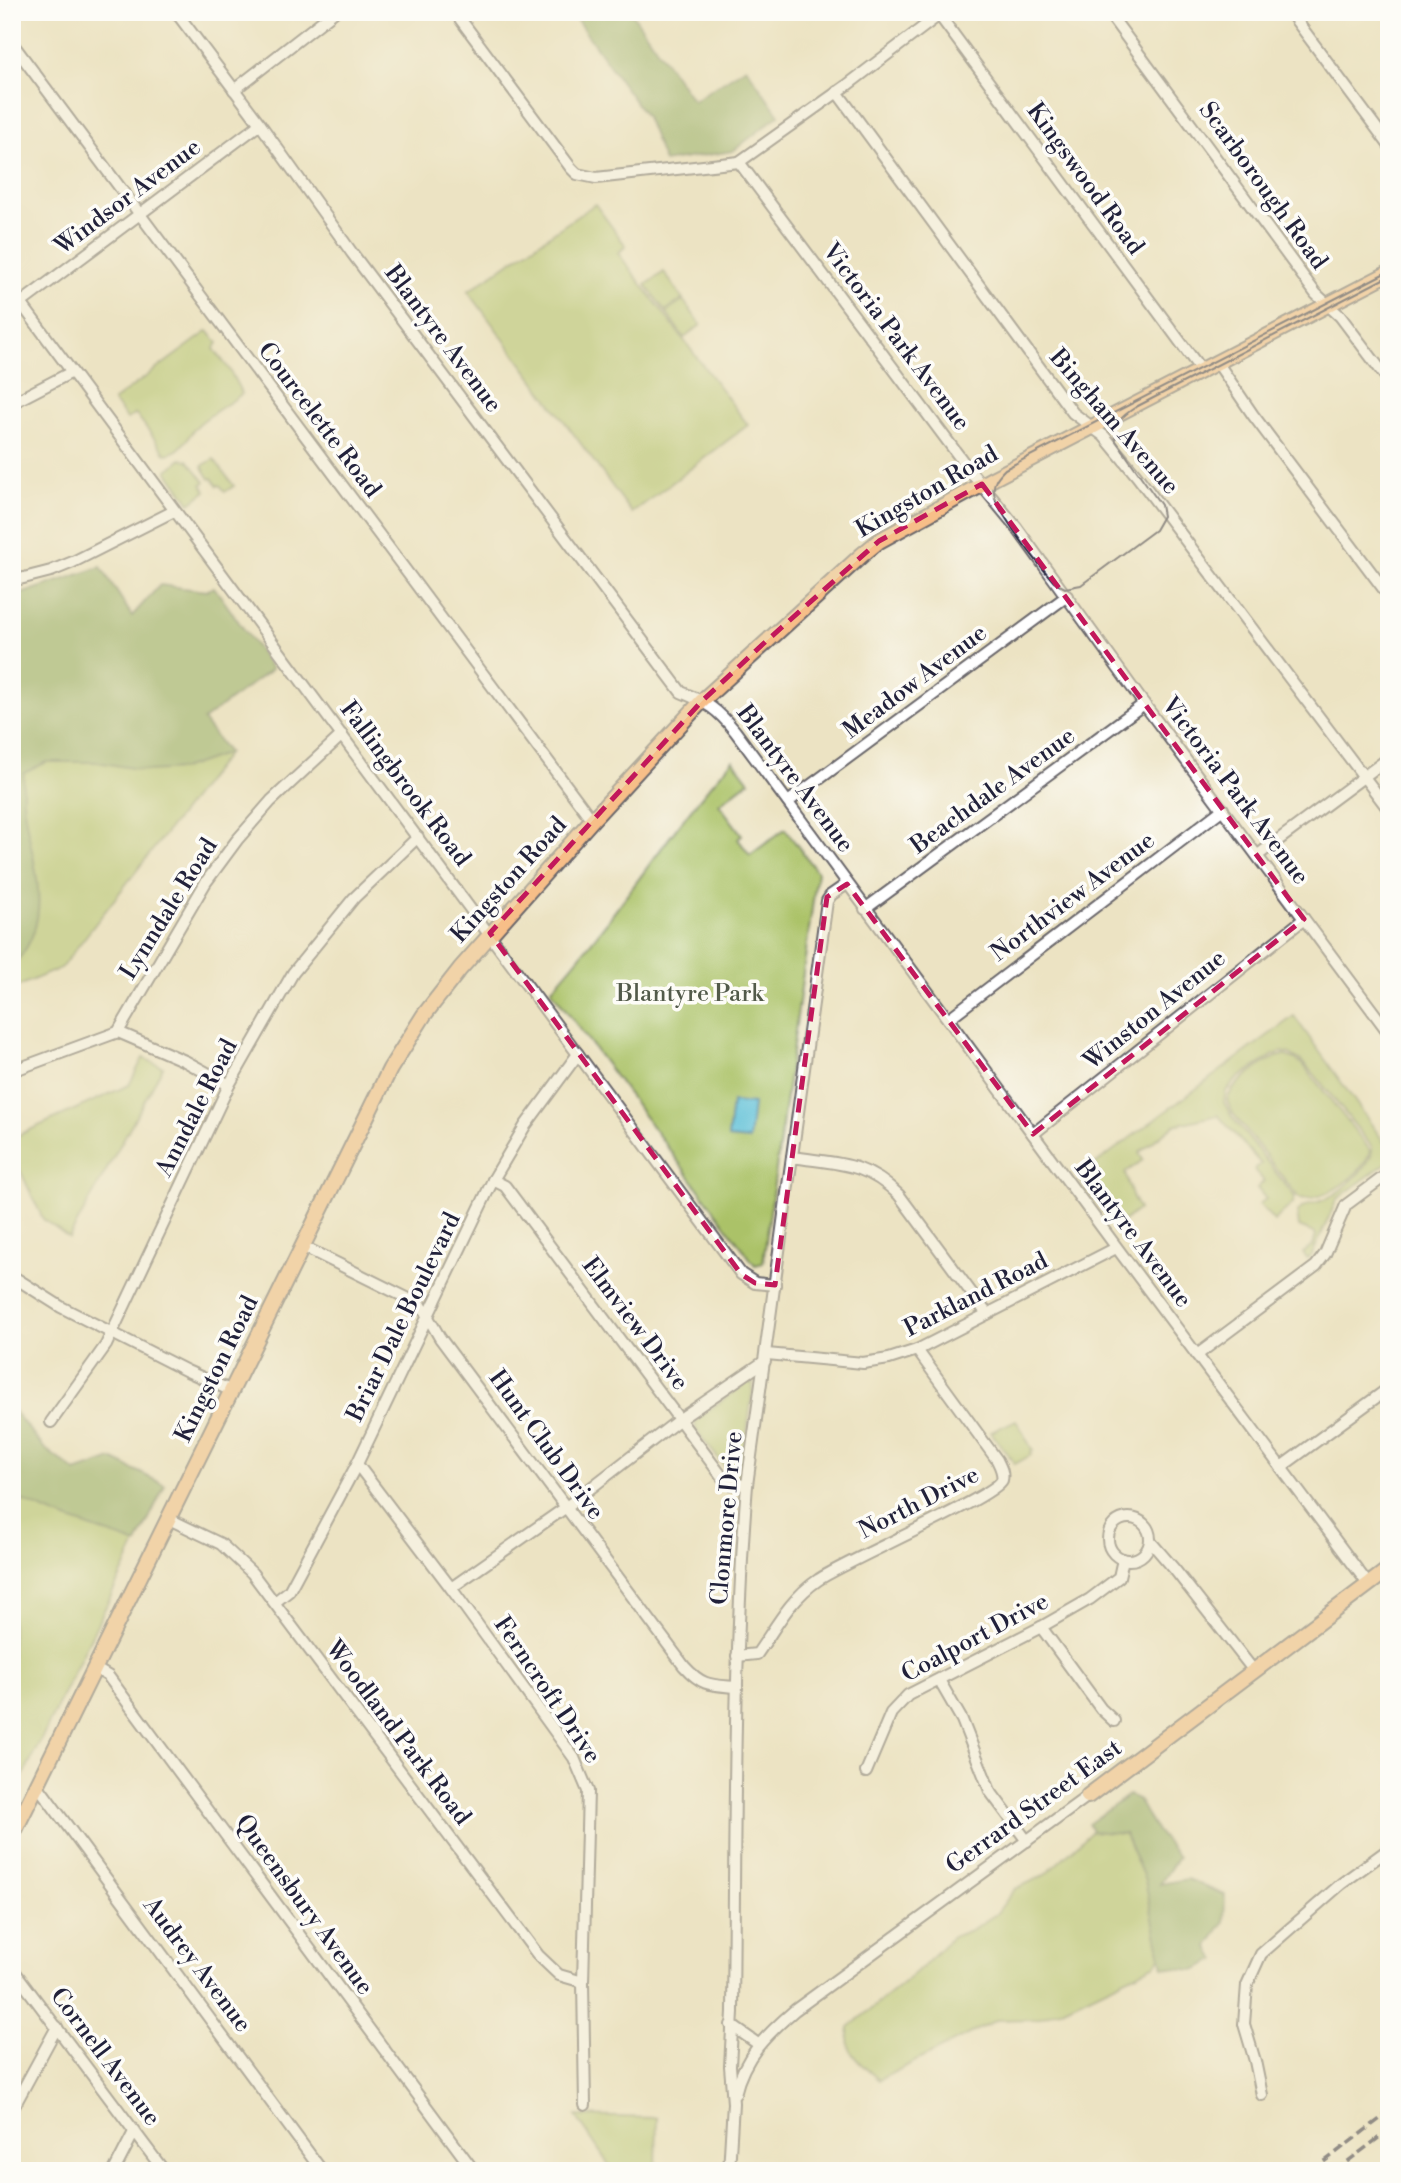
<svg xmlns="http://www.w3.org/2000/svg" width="1401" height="2183" font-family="'Libre Bodoni',serif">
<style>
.green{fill:#abc267;stroke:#667251;stroke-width:2}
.forest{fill:#88a85c;stroke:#55654c;stroke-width:2}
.water{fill:#58bed6;stroke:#3d7088;stroke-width:2}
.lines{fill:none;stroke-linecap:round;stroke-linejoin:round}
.minor-casing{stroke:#69666b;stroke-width:14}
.major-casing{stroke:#69666b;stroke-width:18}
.minor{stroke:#fff;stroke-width:10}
.major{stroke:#f7be88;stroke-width:14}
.tram{stroke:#22223b;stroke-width:2}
.rail{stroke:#22223b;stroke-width:3.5;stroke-dasharray:10 5;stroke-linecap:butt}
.marked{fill:none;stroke:#c2185b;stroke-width:5;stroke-dasharray:14 9;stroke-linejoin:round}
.labels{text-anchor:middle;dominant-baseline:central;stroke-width:7;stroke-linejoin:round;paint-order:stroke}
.street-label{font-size:24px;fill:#22223b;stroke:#fdfcf7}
.park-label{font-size:24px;fill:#525a4a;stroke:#fdfcf7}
</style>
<rect width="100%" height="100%" fill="#fdfcf7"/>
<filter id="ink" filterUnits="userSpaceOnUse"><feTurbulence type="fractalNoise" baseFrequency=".0143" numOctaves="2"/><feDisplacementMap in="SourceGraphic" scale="14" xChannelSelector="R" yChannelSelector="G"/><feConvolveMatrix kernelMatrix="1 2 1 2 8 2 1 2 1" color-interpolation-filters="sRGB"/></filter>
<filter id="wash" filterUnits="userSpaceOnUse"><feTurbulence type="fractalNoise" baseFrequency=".00686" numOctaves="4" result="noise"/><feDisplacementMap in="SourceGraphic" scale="28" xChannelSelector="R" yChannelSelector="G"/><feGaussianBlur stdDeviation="1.57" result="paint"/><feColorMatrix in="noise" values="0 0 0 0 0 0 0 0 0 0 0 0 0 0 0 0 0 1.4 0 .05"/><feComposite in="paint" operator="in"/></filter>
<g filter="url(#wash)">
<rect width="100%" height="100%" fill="#ece3c3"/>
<g class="green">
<polygon points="595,204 626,246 618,253 748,425 632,513 468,291"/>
<polygon points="664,272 683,299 665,311 646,285"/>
<polygon points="683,300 701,325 684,338 666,312"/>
<path d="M208,331L218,343L214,349L229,369L242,394C228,404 212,413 199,424C188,434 184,452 166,454L136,414L127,419L113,401Z"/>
<polygon points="181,459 188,460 205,482 202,484 206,491 190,503 167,471"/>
<polygon points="214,459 234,486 225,492 220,485 218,486 212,478 210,479 202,466"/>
<polygon points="101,567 132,616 160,585 206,591 214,587 272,669 203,720 228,753 61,968 12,989 12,597"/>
<path d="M733,760L749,781L719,804L742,835L738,839L750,855L785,829L817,872L763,1263L755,1265L551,990C617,917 667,832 733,760Z"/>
<path d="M1294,1016L1389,1149V1161L1337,1199L1312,1255L1307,1259L1303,1253L1313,1246L1316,1234L1299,1227L1297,1212C1311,1200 1311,1206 1326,1199C1341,1192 1374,1164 1372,1147L1314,1074L1300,1060L1290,1054L1281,1052L1274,1055L1238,1078L1226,1091L1224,1102L1232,1117L1295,1197L1293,1203L1274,1221L1259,1204L1266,1199L1257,1188L1264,1181L1254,1170L1261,1164L1218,1115L1174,1125L1139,1153L1143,1160L1125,1173L1132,1196L1139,1209L1119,1224L1117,1223L1112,1224L1080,1181L1090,1174L1087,1170Z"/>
<path d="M1283,1055L1295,1059L1304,1066L1370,1150C1366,1173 1323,1203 1299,1198L1232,1112L1227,1101C1230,1084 1267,1059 1283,1055Z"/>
<polygon points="143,1058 163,1067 69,1238 43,1219 12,1153 12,1138 129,1085"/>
<polygon points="749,1381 753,1384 753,1387 742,1472 739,1477 734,1479 696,1430 695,1423 699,1417"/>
<polygon points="12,1409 44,1448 76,1472 112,1459 165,1485 12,1799"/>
<polygon points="1016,1420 1033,1451 1030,1452 1031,1455 1015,1464 991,1432"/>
<path d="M1092,1831L1125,1834L1145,1880L1162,1955L1156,1964L1060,2010L1035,2019L996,2020L879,2080C860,2062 844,2056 849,2027L921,1968L952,1937L971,1930L996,1914L1015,1889L1045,1875Z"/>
<polygon points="576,2116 657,2118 656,2171 613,2171"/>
</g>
<g class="forest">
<polygon points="571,12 631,12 693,101 746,67 779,115 733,151 664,162 646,117"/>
<path d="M101,567L132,616L160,585L206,591L214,587L272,669L203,720L228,753L182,769L149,771L97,762H47L24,773C23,781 23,791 23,800C28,855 61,918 12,966V597Z"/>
<polygon points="12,1409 44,1448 76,1472 112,1459 165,1485 137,1544 53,1514 12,1496"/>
<polygon points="1129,1795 1138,1799 1153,1826 1178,1857 1160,1884 1187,1879 1225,1895 1224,1923 1208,1946 1216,1960 1194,1970 1163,1967 1145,1880 1125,1834 1092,1831 1088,1824"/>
</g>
<polygon class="water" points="732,1102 753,1104 749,1140 728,1138"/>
</g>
<g filter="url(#ink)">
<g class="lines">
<defs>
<g id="minor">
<path d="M176,12L260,124L352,253L681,692C708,703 717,709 735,731L1123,1256L1368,1584"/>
<polyline points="455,12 571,168 577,174 596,178 739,162 846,86 943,12"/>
<polyline points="937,12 1201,370"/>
<polyline points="1108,12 1316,294 1340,316 1389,381"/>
<polyline points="1290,12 1389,145"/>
<polyline points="12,43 592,820"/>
<polyline points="234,90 334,12"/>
<polyline points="837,92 1073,413 1104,436 1137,476 1389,810"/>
<polyline points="739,162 970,471 1017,528 1144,704 1389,1033"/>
<polyline points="12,291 741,1274 755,1283 775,1285"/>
<polyline points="21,303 260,124"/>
<polyline points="1217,362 1253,415 1389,596"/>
<polyline points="12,403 72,372"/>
<polyline points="12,581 51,571 73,562 174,511"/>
<polyline points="788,802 1067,596"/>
<polyline points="1258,855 1389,758"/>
<polyline points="865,909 1144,704"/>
<polyline points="948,1019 1223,809"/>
<polyline points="118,1032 185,1061 229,1085"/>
<polyline points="12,1071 118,1032 206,882 237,840 271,801 342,735"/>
<polyline points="1033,1134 1304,919"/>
<path d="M792,1157C838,1164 864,1161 899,1195L987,1314"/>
<polyline points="493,1180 505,1186 723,1478 731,1484 747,1485"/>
<path d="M302,1246L421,1305L440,1338L684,1666C703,1687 711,1685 737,1687"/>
<polyline points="12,1276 61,1307 187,1371 232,1391"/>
<polyline points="767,1354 863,1363 889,1359 917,1350 1116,1248"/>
<polyline points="1197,1355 1316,1266 1325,1254 1346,1205 1389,1173"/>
<polyline points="51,1422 106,1345 229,1085 293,973 354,898 418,837"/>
<polyline points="357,1464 451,1588 574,1758 588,1791 583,1982 585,2105"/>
<polyline points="1281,1467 1389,1388"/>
<circle cx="1129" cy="1539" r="21"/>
<polyline points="169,1519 221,1544 252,1573 538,1955 559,1975 583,1982"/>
<polyline points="1150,1541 1175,1570 1254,1671"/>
<polyline points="451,1588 565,1508 680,1419 765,1361"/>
<polyline points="275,1602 289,1591 357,1464 493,1180 525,1126 578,1054"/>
<polyline points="1041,1627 1101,1709 1114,1721"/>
<path d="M737,1656L757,1654C776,1627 790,1599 818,1580C845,1561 995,1497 1002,1480C1004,1473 1000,1466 997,1460L917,1350"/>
<polyline points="96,1669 108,1676 474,2171"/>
<polyline points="939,1680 962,1720 990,1791 1027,1841"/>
<polyline points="866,1772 891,1713 908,1695 1041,1627 1090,1599 1119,1577 1123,1559"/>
<polyline points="38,1786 322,2171"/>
<polyline points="12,1968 164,2171"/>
<polyline points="731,2025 758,2044"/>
<path d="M735,2094C744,2056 767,2034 795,2010L1088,1796"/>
<polyline points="1262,2095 1255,2061 1244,2024 1247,1985 1261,1954 1341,1884 1389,1849"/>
<polyline points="12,2110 57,2027"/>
<polyline points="114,2171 134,2132"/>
<path d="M729,2171L733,2103L730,2066L733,2012C735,1837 733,1661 747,1485L827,901L831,895L847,884"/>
</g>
<g id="major">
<polyline points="1088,1796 1389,1569"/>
<polyline points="12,1836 390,1069 424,1015 460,969 592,820 702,701 862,555 879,541 994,478 1389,273"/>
</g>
</defs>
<use href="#minor" class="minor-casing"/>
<use href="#major" class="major-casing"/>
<use href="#minor" class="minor"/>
<use href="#major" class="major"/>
<path class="tram" d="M1389,271L1005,469C998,476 992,483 994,493C996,511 1041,567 1054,582L1065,588L1081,585L1155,530L1163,516L1161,505L1116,441C1112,424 1122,416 1136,407L1389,276"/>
<g class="rail">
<polyline points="1312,2171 1389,2112"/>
<polyline points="1335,2171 1389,2130"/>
</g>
</g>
</g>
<path d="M0 0H1401V2183H0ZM982,484L1304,919L1033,1134L847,884L827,897L775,1285L755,1283L741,1274L490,933L702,701L763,644L879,541Z" fill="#ece3c3" fill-opacity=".55" fill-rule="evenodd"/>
<path class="marked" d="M982,484L1304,919L1033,1134L847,884L827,897L775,1285L755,1283L741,1274L490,933L702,701L763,644L879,541Z"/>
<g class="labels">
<g class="street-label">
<text transform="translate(1085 179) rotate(54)">Kingswood Road</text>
<text transform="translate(1263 186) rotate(54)">Scarborough Road</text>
<text transform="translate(128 197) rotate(-37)">Windsor Avenue</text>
<text transform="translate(896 337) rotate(53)">Victoria Park Avenue</text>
<text transform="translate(443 339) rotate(53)">Blantyre Avenue</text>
<text transform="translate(319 420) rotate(53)">Courcelette Road</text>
<text transform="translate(1114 422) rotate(49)">Bingham Avenue</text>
<text transform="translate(927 492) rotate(-30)">Kingston Road</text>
<text transform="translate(915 682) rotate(-37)">Meadow Avenue</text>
<text transform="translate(795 779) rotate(53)">Blantyre Avenue</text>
<text transform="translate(405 784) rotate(53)">Fallingbrook Road</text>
<text transform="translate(993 791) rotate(-36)">Beachdale Avenue</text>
<text transform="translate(1235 791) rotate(53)">Victoria Park Avenue</text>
<text transform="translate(509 880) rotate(-48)">Kingston Road</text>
<text transform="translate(1073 897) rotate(-37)">Northview Avenue</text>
<text transform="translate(169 909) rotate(-58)">Lynndale Road</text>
<text transform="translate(1155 1010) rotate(-39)">Winston Avenue</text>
<text transform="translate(197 1108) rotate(-63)">Anndale Road</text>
<text transform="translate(1133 1234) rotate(53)">Blantyre Avenue</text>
<text transform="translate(976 1295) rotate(-27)">Parkland Road</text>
<text transform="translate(404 1317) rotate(-64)">Briar Dale Boulevard</text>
<text transform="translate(635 1324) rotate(53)">Elmview Drive</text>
<text transform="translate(217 1369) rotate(-64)">Kingston Road</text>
<text transform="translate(546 1445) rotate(54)">Hunt Club Drive</text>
<text transform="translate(919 1503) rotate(-27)">North Drive</text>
<text transform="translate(727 1518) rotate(-85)">Clonmore Drive</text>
<text transform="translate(975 1638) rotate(-28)">Coalport Drive</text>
<text transform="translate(547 1690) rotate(56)">Ferncroft Drive</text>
<text transform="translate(398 1733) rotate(53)">Woodland Park Road</text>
<text transform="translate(1034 1807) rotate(-36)">Gerrard Street East</text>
<text transform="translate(304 1905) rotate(54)">Queensbury Avenue</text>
<text transform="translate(197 1965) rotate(53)">Audrey Avenue</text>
<text transform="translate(105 2057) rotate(53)">Cornell Avenue</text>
</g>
<g class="park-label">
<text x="690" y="994">Blantyre Park</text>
</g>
</g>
<rect width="1401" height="2183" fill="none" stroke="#fdfcf7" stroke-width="42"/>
</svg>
